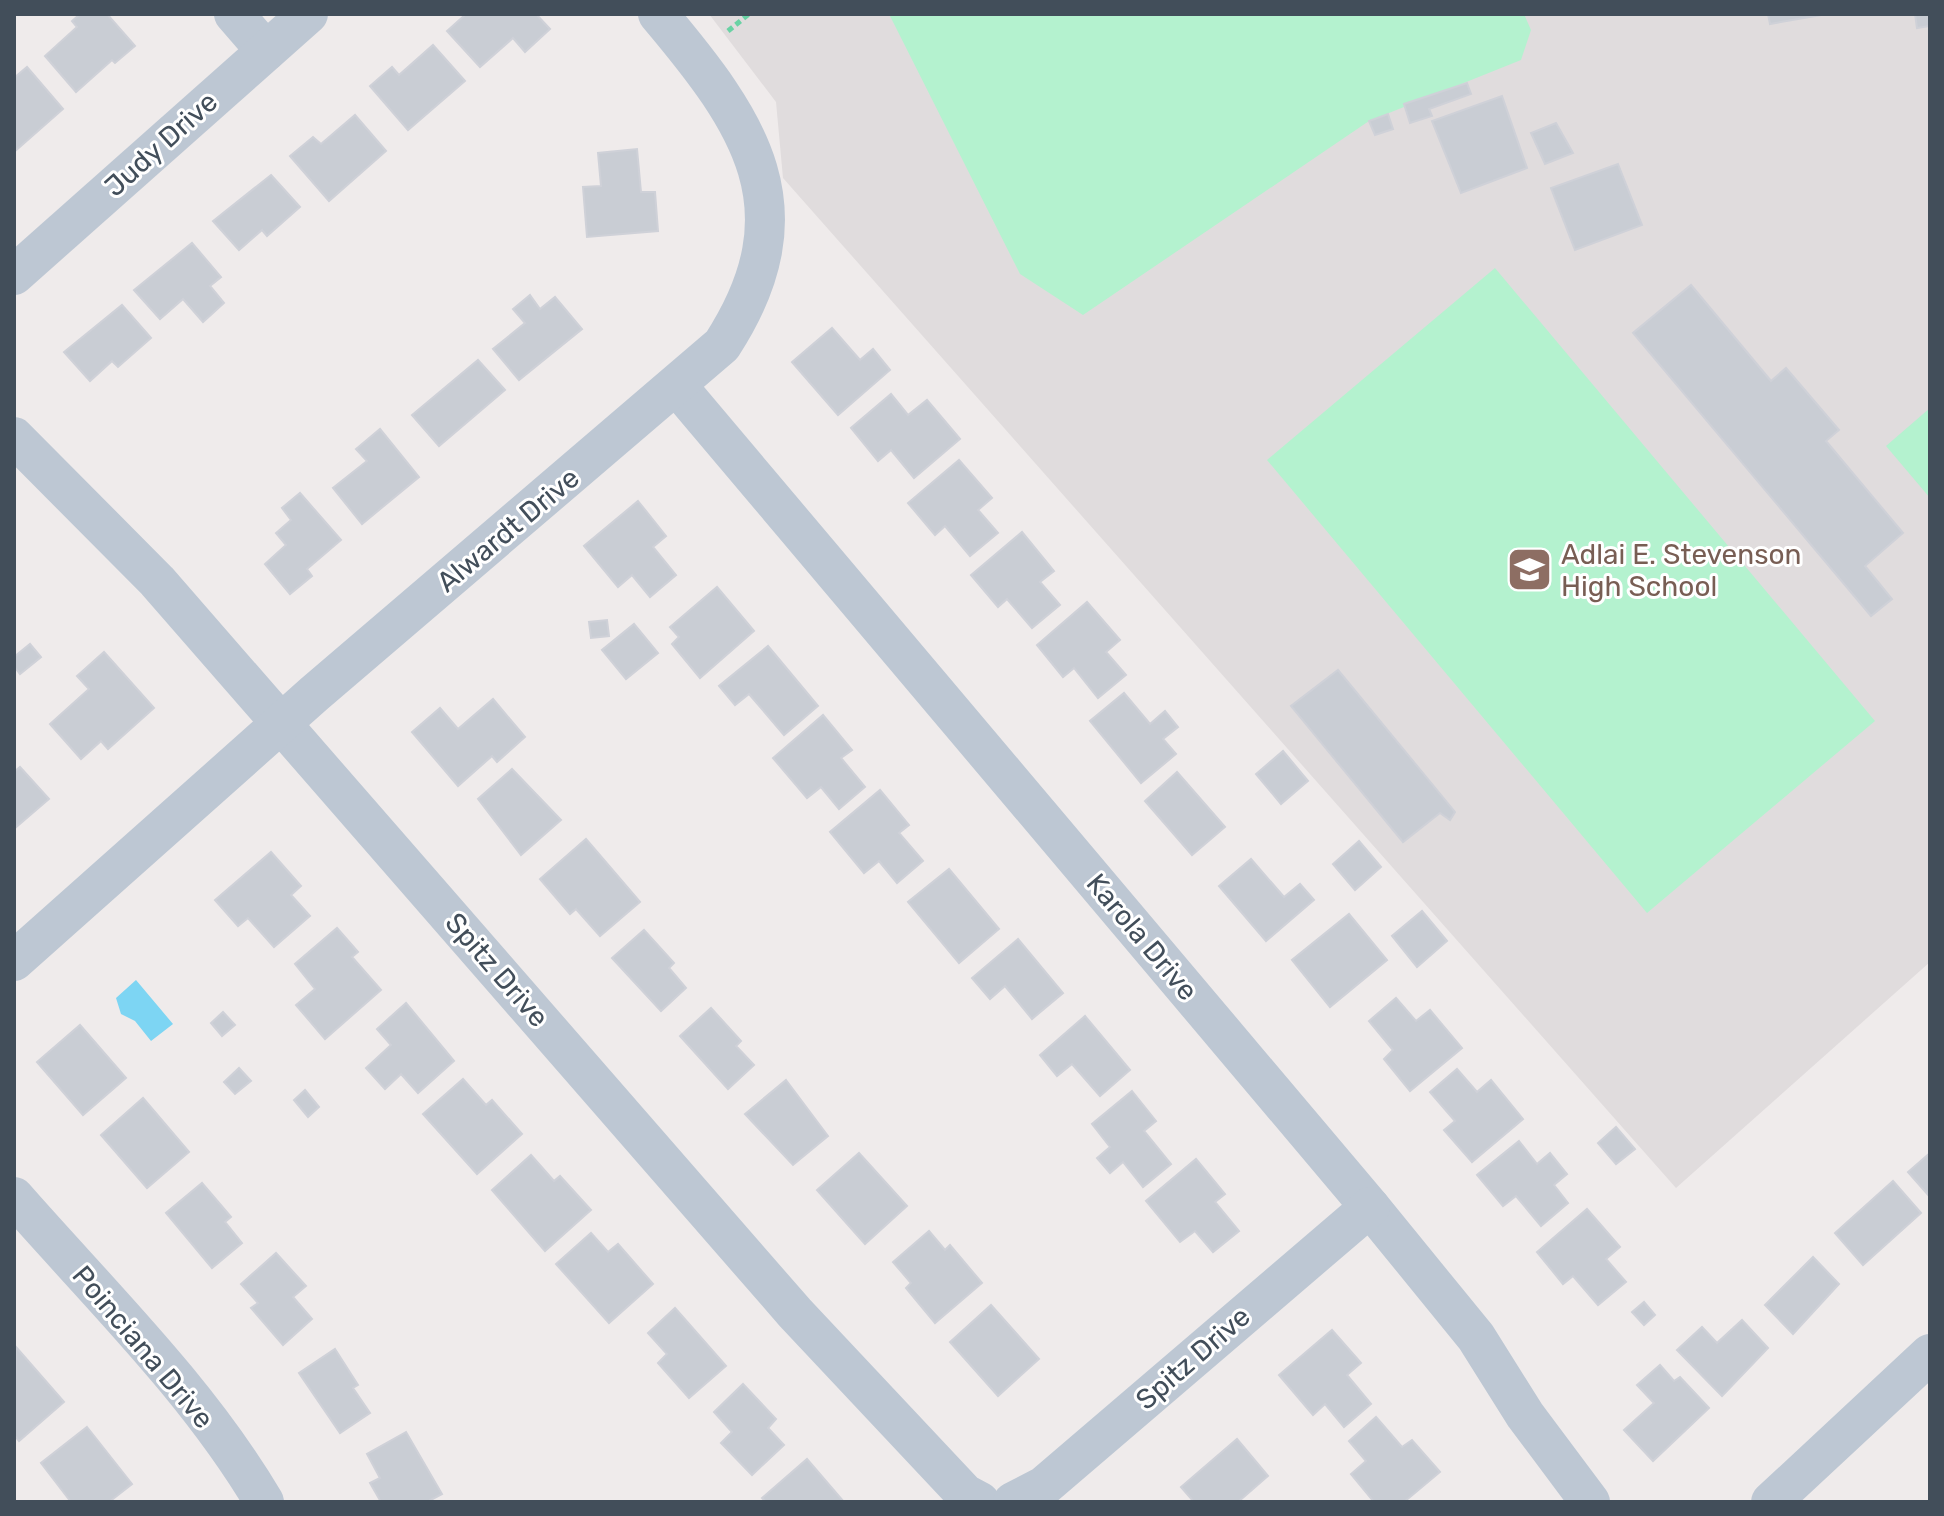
<svg xmlns="http://www.w3.org/2000/svg" width="1944" height="1516" font-family="Rubik,sans-serif">
<style>
.education{fill:#e0dcdd}
.green{fill:#b4f2cf}
.water{fill:#7dd5f3}
.building{fill:#c9cdd4;stroke:#cfd1d8;stroke-width:2}
.lines{fill:none;stroke-linecap:round;stroke-linejoin:round}
.path{stroke:#69d2a4;stroke-width:5;stroke-dasharray:6 4;stroke-linecap:butt}
.street{stroke:#bdc7d3;stroke-width:40}
.labels{text-anchor:middle;dominant-baseline:central;stroke-width:6;stroke-linejoin:round;paint-order:stroke}
.street-label{font-size:28px;fill:#424e5a;stroke:#fff}
.education-label{font-size:28px;fill:#785e54;stroke:#fff;text-anchor:start}
</style>
<rect width="100%" height="100%" fill="#efebeb"/>
<polygon class="education" points="709,14 1930,14 1930,962 1676,1188 783,178 776,102"/>
<g class="green">
<polygon points="889,14 1524,14 1531,30 1521,60 1369,121 1083,315 1020,274"/>
<polygon points="1495,268 1875,721 1647,913 1267,460"/>
<polygon points="1930,408 1930,498 1886,446"/>
</g>
<polygon class="water" points="136,980 173,1024 151,1041 135,1021 121,1014 116,998"/>
<g class="building">
<polygon points="80,14 107,14 135,46 115,63 112,60 76,92 45,56 77,27 72,21"/>
<polygon points="466,14 536,14 550,29 525,52 513,38 480,67 447,31"/>
<polygon points="1768,14 1827,14 1770,24"/>
<polygon points="1915,14 1930,14 1930,26 1917,28"/>
<polygon points="433,45 465,81 408,130 370,86 392,67 399,75"/>
<polygon points="27,67 63,109 14,152 14,78"/>
<polygon points="1467,83 1471,94 1429,109 1432,116 1410,123 1404,104"/>
<polygon points="1502,96 1527,168 1461,193 1432,121"/>
<polygon points="1388,114 1393,129 1375,135 1369,121"/>
<polygon points="355,115 386,151 329,201 290,156 313,137 321,144"/>
<polygon points="1556,123 1573,153 1545,164 1531,133"/>
<polygon points="637,149 641,192 655,192 658,231 587,237 583,187 601,186 598,153"/>
<polygon points="1618,164 1642,225 1575,250 1551,188"/>
<polygon points="271,175 300,207 267,236 262,230 239,250 213,221"/>
<polygon points="192,243 221,277 210,286 224,303 203,322 183,299 160,319 134,290"/>
<polygon points="1691,285 1771,381 1786,368 1839,430 1826,441 1903,533 1865,566 1892,599 1871,616 1633,333"/>
<polygon points="530,295 540,309 555,297 582,329 519,380 493,349 525,323 513,309"/>
<polygon points="122,305 151,338 118,367 112,361 90,381 64,352"/>
<polygon points="832,328 860,360 873,349 890,370 838,415 792,362"/>
<polygon points="478,360 505,390 439,446 412,415"/>
<polygon points="891,394 908,415 927,400 960,439 914,478 891,450 878,461 851,428"/>
<polygon points="380,429 419,477 362,524 333,488 367,461 356,449"/>
<polygon points="959,460 992,498 978,510 998,533 970,556 945,526 935,535 908,503"/>
<polygon points="300,493 341,540 307,569 312,576 290,594 265,564 286,545 276,533 291,520 282,508"/>
<polygon points="638,501 666,536 653,547 676,575 650,597 632,575 618,587 584,546"/>
<polygon points="1022,532 1054,571 1040,582 1060,605 1032,628 1007,599 998,607 971,575"/>
<polygon points="717,587 754,631 700,678 672,644 679,637 670,627"/>
<polygon points="1087,602 1120,640 1106,652 1126,675 1098,698 1074,668 1063,677 1037,645"/>
<polygon points="607,620 609,636 591,638 589,622"/>
<polygon points="634,624 658,653 626,679 602,650"/>
<polygon points="30,644 41,657 20,674 14,666 14,657"/>
<polygon points="768,646 818,706 784,735 749,694 735,705 719,686"/>
<polygon points="104,652 154,708 108,749 101,741 81,759 50,724 89,689 77,676"/>
<polygon points="1338,670 1455,812 1450,820 1440,813 1403,842 1291,706"/>
<polygon points="1124,693 1150,724 1165,711 1178,727 1163,739 1176,754 1141,783 1090,721"/>
<polygon points="493,699 525,737 497,762 492,756 458,786 412,732 440,708 458,729"/>
<polygon points="823,715 852,750 841,758 865,787 839,809 821,787 807,798 773,758"/>
<polygon points="1283,751 1308,781 1281,804 1256,774"/>
<polygon points="20,767 49,799 15,828 14,772"/>
<polygon points="512,769 561,820 521,855 478,799"/>
<polygon points="1177,772 1225,827 1192,855 1145,801"/>
<polygon points="880,790 909,825 899,833 923,861 897,883 879,861 864,873 830,832"/>
<polygon points="586,839 640,902 600,936 576,909 570,914 540,879"/>
<polygon points="1359,841 1381,867 1355,890 1333,864"/>
<polygon points="271,852 301,886 291,895 310,916 274,947 248,918 238,926 215,900"/>
<polygon points="1251,859 1284,897 1300,884 1314,900 1266,941 1219,886"/>
<polygon points="949,869 999,929 959,963 908,902"/>
<polygon points="1422,911 1447,941 1417,967 1392,936"/>
<polygon points="1349,914 1387,960 1330,1007 1292,960"/>
<polygon points="337,928 358,952 352,957 381,990 325,1039 296,1005 315,989 295,964"/>
<polygon points="644,930 674,963 669,968 686,988 661,1011 612,958"/>
<polygon points="1018,939 1063,993 1032,1019 1005,986 990,999 972,978"/>
<polygon points="1396,998 1416,1021 1430,1010 1462,1048 1410,1091 1384,1059 1393,1050 1369,1021"/>
<polygon points="406,1003 454,1061 418,1093 401,1074 385,1089 366,1068 391,1045 377,1029"/>
<polygon points="711,1008 741,1041 736,1046 754,1065 728,1089 680,1036"/>
<polygon points="223,1012 235,1025 222,1036 211,1023"/>
<polygon points="1085,1016 1130,1070 1100,1096 1072,1064 1057,1076 1040,1055"/>
<polygon points="80,1025 126,1078 83,1115 37,1062"/>
<polygon points="239,1068 251,1081 235,1094 224,1082"/>
<polygon points="1457,1069 1477,1092 1491,1080 1523,1119 1472,1162 1444,1130 1455,1121 1430,1092"/>
<polygon points="463,1079 486,1105 492,1100 522,1134 477,1174 423,1114"/>
<polygon points="786,1080 828,1136 793,1165 745,1114"/>
<polygon points="305,1090 319,1107 308,1117 294,1100"/>
<polygon points="1132,1091 1156,1121 1144,1131 1171,1164 1143,1187 1123,1162 1110,1173 1097,1158 1110,1147 1092,1124"/>
<polygon points="143,1098 189,1152 147,1188 101,1135"/>
<polygon points="1616,1127 1635,1149 1616,1164 1598,1143"/>
<polygon points="1519,1141 1537,1164 1550,1153 1567,1174 1554,1185 1568,1203 1541,1226 1516,1196 1503,1206 1477,1175"/>
<polygon points="859,1153 907,1206 865,1244 817,1190"/>
<polygon points="1930,1153 1930,1197 1908,1172"/>
<polygon points="531,1155 554,1181 560,1176 591,1210 545,1251 492,1190"/>
<polygon points="1196,1159 1225,1194 1215,1202 1239,1231 1213,1252 1195,1231 1180,1242 1146,1201"/>
<polygon points="1893,1181 1921,1213 1863,1265 1835,1233"/>
<polygon points="202,1183 231,1217 225,1222 242,1243 212,1268 166,1213"/>
<polygon points="1587,1209 1620,1247 1606,1259 1626,1282 1598,1305 1573,1276 1563,1284 1537,1252"/>
<polygon points="929,1231 945,1250 950,1245 982,1283 935,1323 906,1288 911,1283 893,1262"/>
<polygon points="591,1233 608,1252 618,1244 653,1284 609,1323 556,1264"/>
<polygon points="276,1253 306,1286 293,1297 312,1319 283,1345 251,1308 258,1303 241,1284"/>
<polygon points="1813,1257 1839,1284 1793,1334 1765,1305"/>
<polygon points="1644,1302 1655,1315 1644,1325 1632,1312"/>
<polygon points="991,1305 1039,1359 998,1396 950,1342"/>
<polygon points="675,1308 726,1366 689,1398 658,1363 667,1354 648,1333"/>
<polygon points="1742,1320 1768,1348 1722,1396 1677,1350 1702,1327 1717,1343"/>
<polygon points="1332,1330 1361,1363 1347,1375 1371,1404 1344,1427 1325,1404 1313,1415 1279,1375"/>
<polygon points="16,1347 64,1402 19,1441 14,1435"/>
<polygon points="335,1349 358,1385 353,1388 370,1413 340,1433 299,1373"/>
<polygon points="1660,1365 1674,1381 1680,1377 1709,1408 1653,1461 1624,1430 1654,1403 1637,1385"/>
<polygon points="743,1384 776,1419 768,1428 784,1445 752,1475 721,1443 732,1432 714,1412"/>
<polygon points="1376,1417 1402,1447 1412,1440 1440,1472 1404,1502 1374,1502 1351,1474 1366,1461 1349,1441"/>
<polygon points="87,1427 132,1484 109,1502 71,1502 41,1463"/>
<polygon points="406,1432 442,1494 427,1502 381,1502 370,1483 380,1478 367,1454"/>
<polygon points="1237,1439 1268,1476 1238,1502 1194,1502 1181,1487"/>
<polygon points="807,1459 844,1502 766,1502 762,1498"/>
</g>
<g class="lines">
<polyline class="path" points="728,31 749,14"/>
<g class="street">
<polyline points="234,14 266,51"/>
<polyline points="14,275 308,14"/>
<polyline points="677,386 1370,1207 1476,1337 1525,1415 1590,1502"/>
<polyline points="14,437 157,581 795,1313 965,1494 980,1502"/>
<path d="M14,961L314,694L722,345C810,209 750,123 658,14"/>
<path d="M14,1197C99,1294 198,1390 264,1502"/>
<polyline points="1013,1502 1044,1486 1370,1207"/>
<polyline points="1771,1502 1930,1354"/>
</g>
</g>
<defs>
<symbol id="school-square" viewBox="-11 -11 22 22"><rect x="-9" y="-9" width="18" height="18" rx="4" fill="#8d6e63" stroke="#fff"/><path d="M0-5L7-2L0 1L-7-2ZM-4 1L0 2.5L4 1V4Q0 6-4 4Z" fill="#fff"/></symbol>
</defs>
<g fill-rule="evenodd">
<use href="#school-square" x="1504" y="544" width="51" height="51"/>
</g>
<g class="labels">
<g class="street-label">
<text transform="translate(161 144) rotate(-42)">Judy Drive</text>
<text transform="translate(508 530) rotate(-40)">Alwardt Drive</text>
<text transform="translate(1142 937) rotate(50)">Karola Drive</text>
<text transform="translate(497 970) rotate(49)">Spitz Drive</text>
<text transform="translate(143 1347) rotate(50)">Poinciana Drive</text>
<text transform="translate(1193 1358) rotate(-41)">Spitz Drive</text>
</g>
<g class="education-label">
<text x="1561" y="554">Adlai E. Stevenson<tspan x="1561" dy="32">High School</tspan></text>
</g>
</g>
<rect width="1944" height="1516" fill="none" stroke="#424e5a" stroke-width="32"/>
</svg>
